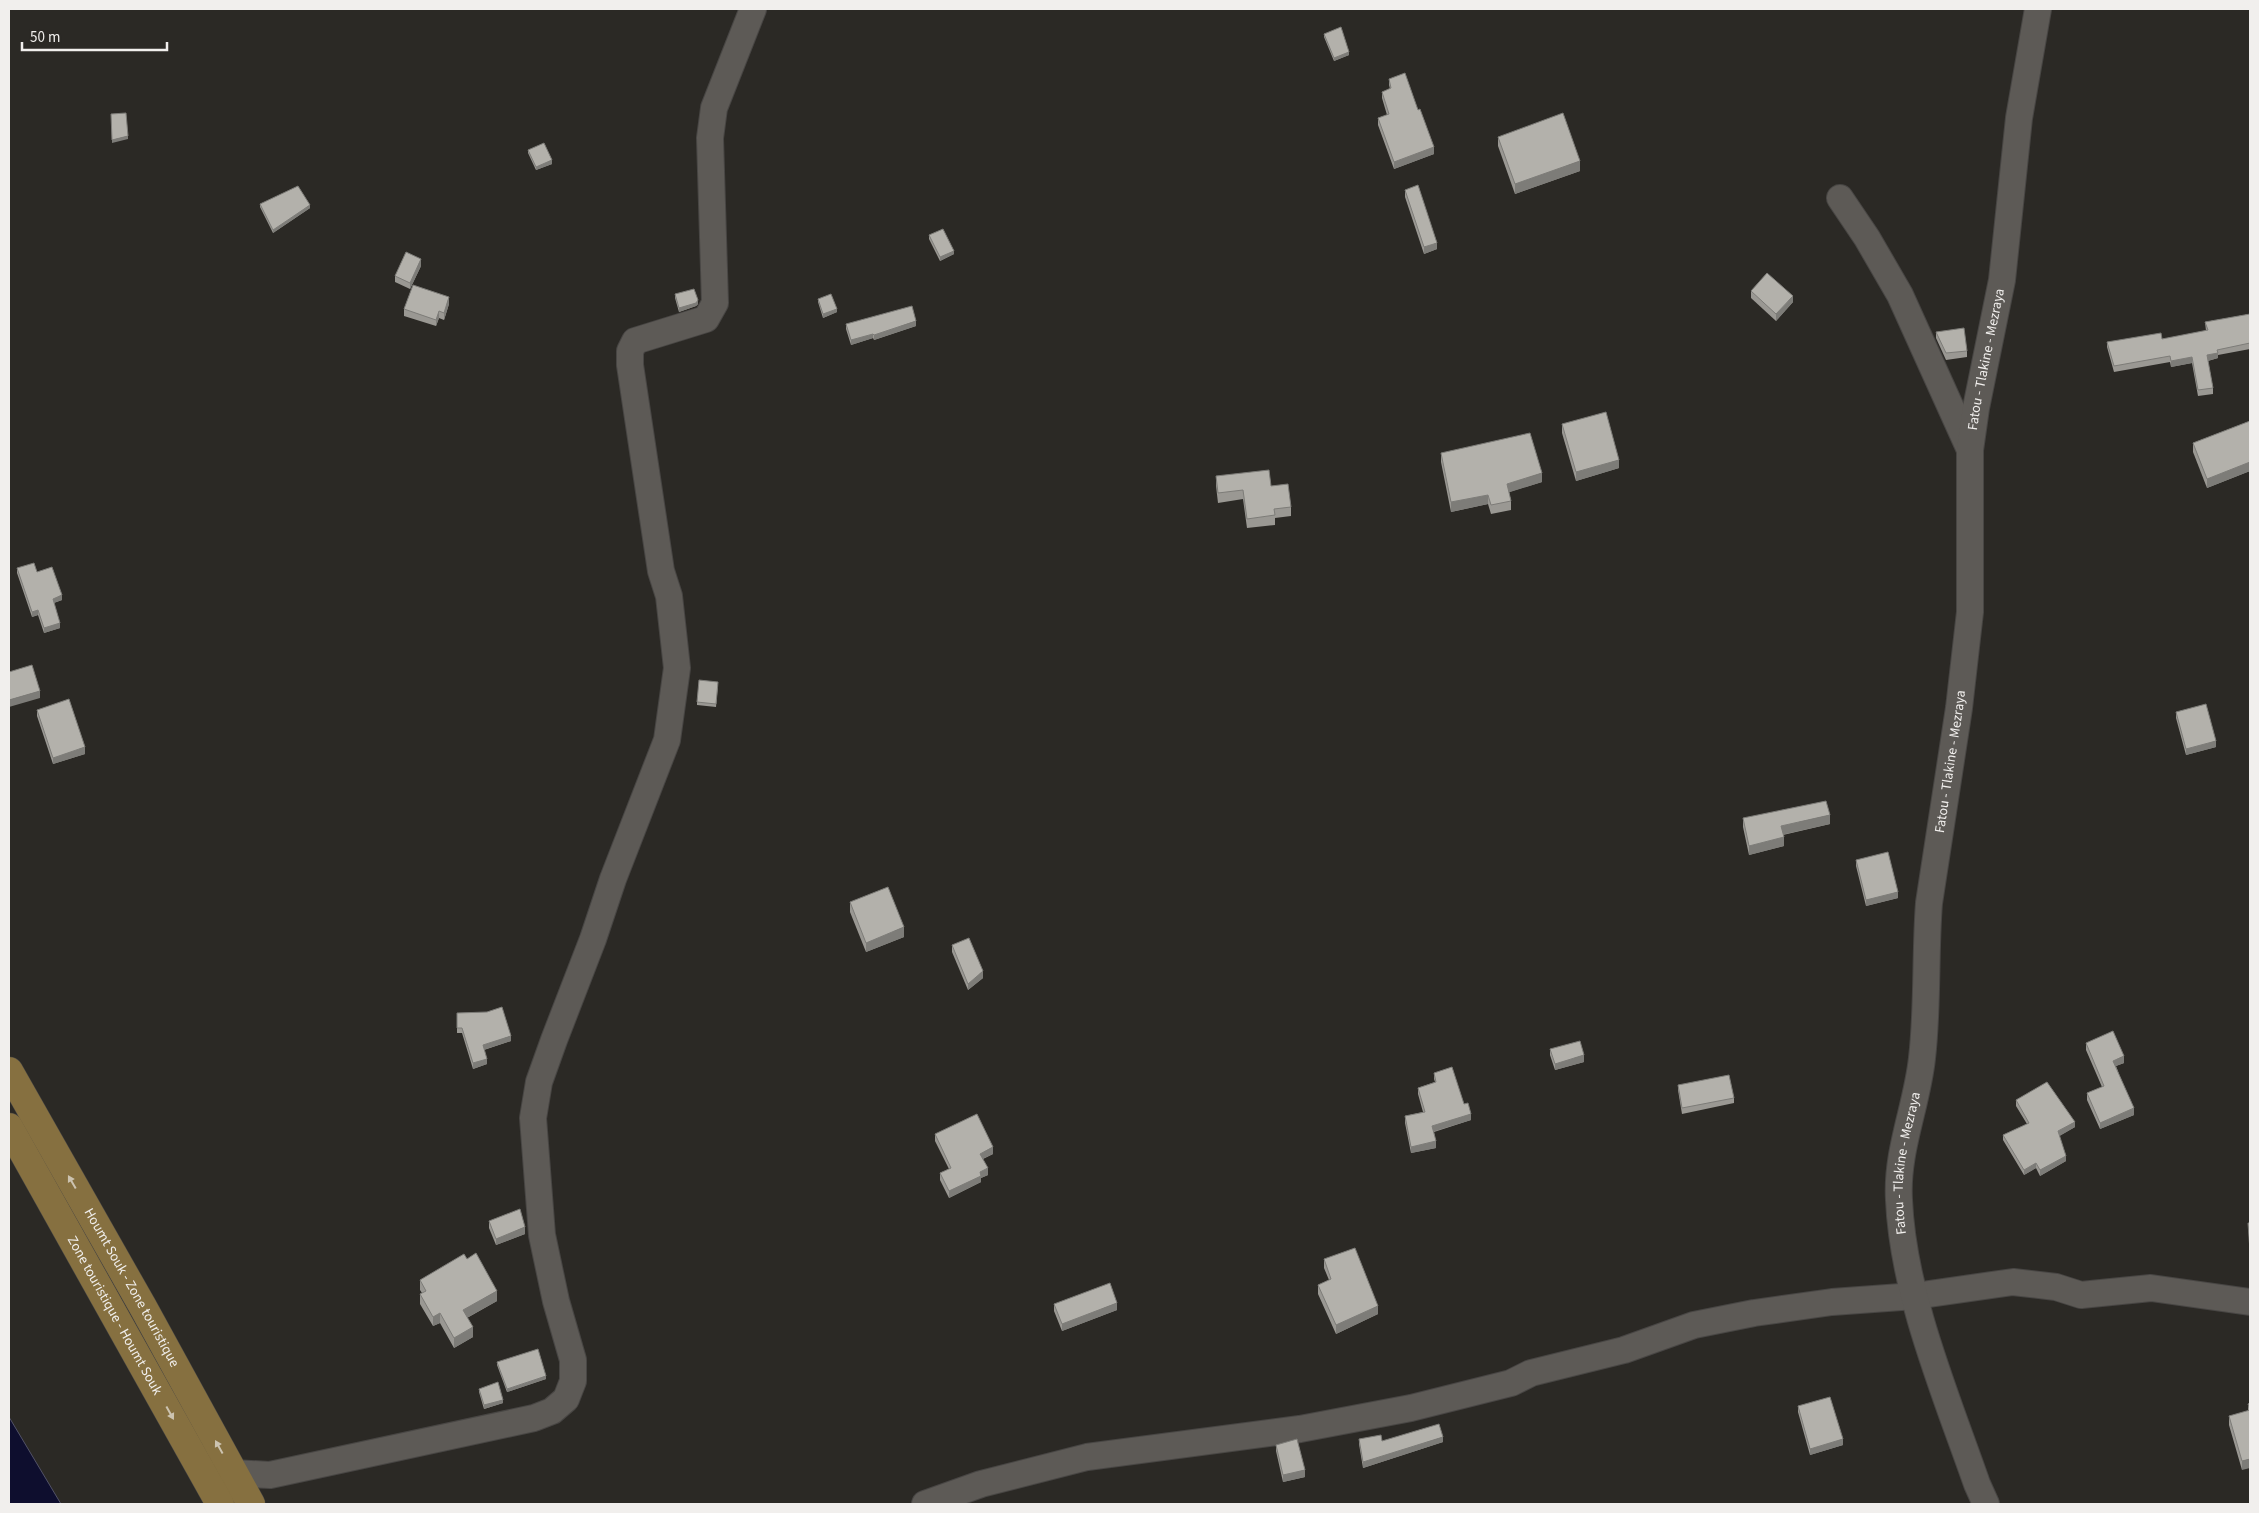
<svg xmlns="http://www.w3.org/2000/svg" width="2259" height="1513" font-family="'Source Sans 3',sans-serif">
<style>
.water{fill:#0e0e2e;stroke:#525267}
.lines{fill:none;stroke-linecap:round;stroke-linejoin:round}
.minor-casing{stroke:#484644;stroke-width:28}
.major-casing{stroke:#484644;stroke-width:29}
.minor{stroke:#5d5a56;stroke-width:26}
.major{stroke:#867040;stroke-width:28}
.wall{fill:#9a9893}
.shaded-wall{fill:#7d7c78}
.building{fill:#b3b1ab;stroke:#7d7c78}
.oneway{fill:#ccc3b0}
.labels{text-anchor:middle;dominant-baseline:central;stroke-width:5;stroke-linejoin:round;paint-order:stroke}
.street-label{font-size:14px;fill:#f1efed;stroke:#2b2925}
</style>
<rect width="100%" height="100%" fill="#2b2925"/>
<polygon class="water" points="9,1417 61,1504 9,1504"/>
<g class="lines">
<defs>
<g id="minor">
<polyline points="1840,198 1867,238 1900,295 1970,450"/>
<polyline points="233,1473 270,1475 284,1472 534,1418 552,1411 566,1399 573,1381 573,1360 556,1301 542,1235 533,1118 539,1082 554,1040 593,939 613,879 667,740 677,668 669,596 661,571 630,365 630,351 635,341 706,319 715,303 710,138 714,108 753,9"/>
<polyline points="925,1504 981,1484 1087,1457 1300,1429 1411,1408 1511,1383 1531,1373 1624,1350 1694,1325 1754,1313 1832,1302 1915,1296 2013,1282 2056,1287 2081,1295 2151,1288 2250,1302"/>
<path id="s1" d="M1986,1504L1977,1484C1946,1395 1903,1294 1899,1200C1896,1151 1917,1106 1922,1058C1928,1007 1925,954 1929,903L1959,708L1970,612V450L1976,408L2002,280L2019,118L2038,9"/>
</g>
<g id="major">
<path id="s2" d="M9,1071L143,1307L251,1504"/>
<path id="s3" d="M9,1127L220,1504"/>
</g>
</defs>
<use href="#minor" class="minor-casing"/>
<use href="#major" class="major-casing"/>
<use href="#minor" class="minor"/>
<use href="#major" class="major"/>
</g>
<g class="wall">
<polygon points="1324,34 1349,55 1334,61 1324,37"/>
<polygon points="1389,79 1418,110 1434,154 1394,169 1378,125 1378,118 1387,115 1382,98 1382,92 1390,89 1389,85"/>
<polygon points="1498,137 1580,171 1515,194 1498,146"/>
<polygon points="528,150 552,164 536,170 528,153"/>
<polygon points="1405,190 1437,249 1424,254 1405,197"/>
<polygon points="260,204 310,208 273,233 260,207"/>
<polygon points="929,235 954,254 940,261 929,239"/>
<polygon points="421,266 410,289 395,282 395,276"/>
<polygon points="1751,291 1793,302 1776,321 1751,298"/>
<polygon points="675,294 698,304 696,306 679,312 675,298"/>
<polygon points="818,299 837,312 823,318 818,302"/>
<polygon points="449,304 444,320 439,318 436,326 404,316 404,309"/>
<polygon points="2250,314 2250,349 2218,355 2218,358 2208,361 2213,388 2213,394 2198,396 2192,363 2171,367 2170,362 2114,372 2107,347 2107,342 2162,339 2206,331 2205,322"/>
<polygon points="846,324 916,326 874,340 873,338 851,345 846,329"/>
<polygon points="1936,332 1967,351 1967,357 1946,360 1936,338"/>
<polygon points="2250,421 2250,471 2207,488 2193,452 2193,443"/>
<polygon points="1562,424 1619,468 1576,481 1562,433"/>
<polygon points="1441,453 1542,482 1509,492 1511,501 1511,510 1491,514 1488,504 1451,512 1441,462"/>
<polygon points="1216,476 1271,486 1291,507 1291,516 1275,518 1275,525 1247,528 1243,499 1218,503 1216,486"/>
<polygon points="17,568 37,572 62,600 54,603 60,628 44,633 38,615 32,617 17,573"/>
<polygon points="718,685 716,707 697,705 697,702"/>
<polygon points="37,710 85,754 53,764 37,716"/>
<polygon points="2176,712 2216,747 2186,755 2176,718"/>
<polygon points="1743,818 1830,824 1783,835 1784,846 1749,855 1743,827"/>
<polygon points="1856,860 1898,898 1866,906 1856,866"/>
<polygon points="850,902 904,937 866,952 850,912"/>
<polygon points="952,945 983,978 968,990 952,952"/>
<polygon points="457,1013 511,1041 484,1050 487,1064 473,1069 462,1033 457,1033"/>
<polygon points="2086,1043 2124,1063 2116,1066 2134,1115 2100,1129 2087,1100 2087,1093 2102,1087 2086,1050"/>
<polygon points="1550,1049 1584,1062 1555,1070 1550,1055"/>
<polygon points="1434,1073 1464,1104 1471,1120 1434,1132 1436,1148 1411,1153 1405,1123 1405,1116 1423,1112 1418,1094 1418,1088 1435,1082 1434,1079"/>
<polygon points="1678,1085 1734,1098 1734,1103 1682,1114 1678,1090"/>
<polygon points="2016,1100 2075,1127 2059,1136 2066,1161 2040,1176 2036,1168 2024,1175 2003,1140 2003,1135 2027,1124 2016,1106"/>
<polygon points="935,1134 993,1154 983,1159 988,1175 981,1178 981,1182 949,1198 940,1180 940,1173 949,1169 935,1141"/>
<polygon points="489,1221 525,1234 496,1245 489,1228"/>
<polygon points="1324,1259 1378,1314 1336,1334 1318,1294 1318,1285 1329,1280 1324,1268"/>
<polygon points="420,1280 497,1301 467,1318 473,1337 454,1348 440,1323 433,1326 420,1304 420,1294 422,1293 420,1290"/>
<polygon points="1054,1304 1117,1310 1062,1331 1054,1311"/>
<polygon points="497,1362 546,1379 507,1392 497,1365"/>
<polygon points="479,1389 503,1403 484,1409 479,1392"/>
<polygon points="2250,1403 2242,1470 2229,1425 2229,1416 2248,1411 2248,1404"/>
<polygon points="1798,1406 1843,1445 1810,1455 1798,1412"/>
<polygon points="1359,1439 1382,1441 1443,1442 1363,1468 1359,1444"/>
<polygon points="1276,1445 1305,1477 1283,1482 1276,1451"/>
</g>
<g class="shaded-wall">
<polygon points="1349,52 1349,55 1334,61 1334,58"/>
<polygon points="128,136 128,139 112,143 112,140"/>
<polygon points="1434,147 1434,154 1394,169 1394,162"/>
<polygon points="552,160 552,164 536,170 536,167"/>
<polygon points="1580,161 1580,171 1515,194 1515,184"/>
<polygon points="310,205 310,208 273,233 273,230"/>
<polygon points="1437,243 1437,249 1424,254 1424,247"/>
<polygon points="954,251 954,254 940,261 940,257"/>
<polygon points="421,259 421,266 410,289 410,283"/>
<polygon points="1793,296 1793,302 1776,321 1776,314"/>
<polygon points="449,297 449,304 444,320 444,313"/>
<polygon points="698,300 698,304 696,306 679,312 679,308"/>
<polygon points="837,309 837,312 823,318 823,314"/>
<polygon points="439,311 439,318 436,326 436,320"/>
<polygon points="916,321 916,326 874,340 874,335"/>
<polygon points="873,334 873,338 851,345 851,340"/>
<polygon points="2218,353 2218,358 2207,361 2207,355"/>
<polygon points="2192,357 2192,363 2171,367 2171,361"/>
<polygon points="1619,460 1619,468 1576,481 1576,472"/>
<polygon points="2250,462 2250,471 2207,488 2207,479"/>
<polygon points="1542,473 1542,482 1507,493 1507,484"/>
<polygon points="1488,495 1488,504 1451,512 1451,502"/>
<polygon points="62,595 62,600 53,603 53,599"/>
<polygon points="38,610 38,615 32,617 32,612"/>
<polygon points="60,623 60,628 44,633 44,628"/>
<polygon points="40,691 40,698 9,707 9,700"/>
<polygon points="2216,741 2216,747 2186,755 2186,749"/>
<polygon points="85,747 85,754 53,764 53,758"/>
<polygon points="1830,815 1830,824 1781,835 1781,826"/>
<polygon points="1784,837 1784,846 1749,855 1749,846"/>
<polygon points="1898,892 1898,898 1866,906 1866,900"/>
<polygon points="904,927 904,937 866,952 866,943"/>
<polygon points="983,971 983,978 968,990 968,984"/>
<polygon points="511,1036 511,1041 483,1050 483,1045"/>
<polygon points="1584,1055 1584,1062 1555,1070 1555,1064"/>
<polygon points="2124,1056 2124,1063 2113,1067 2113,1061"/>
<polygon points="487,1059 487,1064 473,1069 473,1063"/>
<polygon points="2134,1108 2134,1115 2100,1129 2100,1123"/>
<polygon points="1471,1114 1471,1120 1432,1132 1432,1126"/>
<polygon points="2075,1122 2075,1127 2058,1137 2058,1131"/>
<polygon points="1436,1141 1436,1148 1411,1153 1411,1147"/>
<polygon points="993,1147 993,1154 980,1160 980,1154"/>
<polygon points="2066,1156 2066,1161 2040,1176 2040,1170"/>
<polygon points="2036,1163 2036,1168 2024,1175 2024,1170"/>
<polygon points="988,1168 988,1175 981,1178 981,1182 949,1198 949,1191 980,1172"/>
<polygon points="525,1227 525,1234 496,1245 496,1239"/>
<polygon points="497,1291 497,1301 463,1320 463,1310"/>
<polygon points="1117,1303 1117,1310 1062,1331 1062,1324"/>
<polygon points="1378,1306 1378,1314 1336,1334 1336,1325"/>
<polygon points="440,1313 440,1323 433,1326 433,1317"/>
<polygon points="473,1327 473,1337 454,1348 454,1338"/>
<polygon points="546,1376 546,1379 507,1392 507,1389"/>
<polygon points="503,1400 503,1403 484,1409 484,1405"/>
<polygon points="1443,1437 1443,1442 1363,1468 1363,1462"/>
<polygon points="1843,1439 1843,1445 1810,1455 1810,1449"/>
<polygon points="2250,1459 2250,1468 2242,1470 2242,1461"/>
<polygon points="1305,1470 1305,1477 1283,1482 1283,1475"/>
</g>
<g class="building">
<polygon points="1341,27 1349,52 1334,58 1324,34"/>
<polygon points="1405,73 1418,110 1420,109 1434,147 1394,162 1378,118 1389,114 1382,92 1391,88 1389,79"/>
<polygon points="126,113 128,136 112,140 111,114"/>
<polygon points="1563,113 1580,161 1515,184 1498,137"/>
<polygon points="544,143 552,160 536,167 528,150"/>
<polygon points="1418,185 1437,243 1424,247 1405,190"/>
<polygon points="298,186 310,205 273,230 260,204"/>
<polygon points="943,229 954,251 940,257 929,235"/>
<polygon points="406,252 421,259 410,283 395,276"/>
<polygon points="1767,273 1793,296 1776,314 1751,291"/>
<polygon points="413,285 449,297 444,313 439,311 436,320 404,309"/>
<polygon points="694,289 698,300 696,303 679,308 675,294"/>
<polygon points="831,294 837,309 823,314 818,299"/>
<polygon points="912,306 916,321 874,335 873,334 851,340 846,324"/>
<polygon points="2250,314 2250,343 2217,350 2218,353 2207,355 2213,388 2198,390 2192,357 2171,361 2170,356 2114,366 2107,342 2161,333 2162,339 2208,330 2205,322"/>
<polygon points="1964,328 1967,351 1946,353 1936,332"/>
<polygon points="1606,412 1619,460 1576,472 1562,424"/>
<polygon points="2250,421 2250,462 2207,479 2193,443"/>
<polygon points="1530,433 1542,473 1507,484 1511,501 1491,505 1488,495 1451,502 1441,453"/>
<polygon points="1269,470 1271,486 1288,484 1291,507 1274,509 1275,515 1247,519 1243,490 1218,493 1216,476"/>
<polygon points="34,563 37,572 52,567 62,595 53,599 60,623 44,628 38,610 32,612 17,568"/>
<polygon points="32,665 40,691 9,700 9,672"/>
<polygon points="699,680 718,682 716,704 697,702"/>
<polygon points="69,699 85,747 53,758 37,710"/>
<polygon points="2206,704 2216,741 2186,749 2176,712"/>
<polygon points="1826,801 1830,815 1781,826 1784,837 1749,846 1743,818"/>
<polygon points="1888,852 1898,892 1866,900 1856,860"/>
<polygon points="888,887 904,927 866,943 850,902"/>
<polygon points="969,938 983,971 968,984 952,945"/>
<polygon points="502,1007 511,1036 483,1045 487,1059 473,1063 462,1028 457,1028 457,1013 487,1012"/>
<polygon points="2113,1031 2124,1056 2113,1061 2134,1108 2100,1123 2087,1093 2104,1086 2086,1043"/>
<polygon points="1580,1041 1584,1055 1555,1064 1550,1049"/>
<polygon points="1452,1067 1464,1104 1468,1103 1471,1114 1432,1126 1436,1141 1411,1147 1405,1116 1425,1112 1418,1088 1436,1082 1434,1073"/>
<polygon points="1729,1075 1734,1098 1682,1108 1678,1085"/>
<polygon points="2047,1082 2075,1122 2058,1131 2066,1156 2040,1170 2036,1163 2024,1170 2003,1135 2029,1123 2016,1100"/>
<polygon points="977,1114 993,1147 980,1154 988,1168 980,1172 981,1176 949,1191 940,1173 951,1168 935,1134"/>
<polygon points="520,1209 525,1227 496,1239 489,1221"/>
<polygon points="2248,1223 2250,1223 2250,1251"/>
<polygon points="1355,1248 1378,1306 1336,1325 1318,1285 1331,1279 1324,1259"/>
<polygon points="476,1253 497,1291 463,1310 473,1327 454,1338 440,1313 433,1317 420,1294 426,1291 420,1280 464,1254 467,1259"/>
<polygon points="1110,1283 1117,1303 1062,1324 1054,1304"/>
<polygon points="538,1349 546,1376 507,1389 497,1362"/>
<polygon points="498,1382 503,1400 484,1405 479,1389"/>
<polygon points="1830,1397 1843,1439 1810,1449 1798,1406"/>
<polygon points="2250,1403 2250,1459 2242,1461 2229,1416 2250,1410 2248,1404"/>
<polygon points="1439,1424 1443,1437 1363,1462 1359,1439 1381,1435 1382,1441"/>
<polygon points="1297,1439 1305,1470 1283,1475 1276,1445"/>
</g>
<defs><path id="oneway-solid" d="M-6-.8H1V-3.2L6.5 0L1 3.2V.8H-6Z" transform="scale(1.25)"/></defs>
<g class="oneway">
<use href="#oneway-solid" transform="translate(72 1182) rotate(-120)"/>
<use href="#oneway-solid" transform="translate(170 1413) rotate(61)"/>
<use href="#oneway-solid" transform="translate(219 1447) rotate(-119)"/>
</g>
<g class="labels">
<g class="street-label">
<text stroke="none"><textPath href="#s1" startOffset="1165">Fatou - Tlakine - Mezraya</textPath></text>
<text stroke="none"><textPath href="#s1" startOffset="760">Fatou - Tlakine - Mezraya</textPath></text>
<text stroke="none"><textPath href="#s1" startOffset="355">Fatou - Tlakine - Mezraya</textPath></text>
<text stroke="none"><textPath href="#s2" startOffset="249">Houmt Souk - Zone touristique</textPath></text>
<text stroke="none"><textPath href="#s3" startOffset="216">Zone touristique - Houmt Souk</textPath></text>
</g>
</g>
<rect width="2259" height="1513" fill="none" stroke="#f1efed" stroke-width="20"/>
<path d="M22 42v8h145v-8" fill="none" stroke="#f1efed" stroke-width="2.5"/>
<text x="30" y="42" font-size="15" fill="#f1efed" stroke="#2b2925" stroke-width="4" paint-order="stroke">50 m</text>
</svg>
